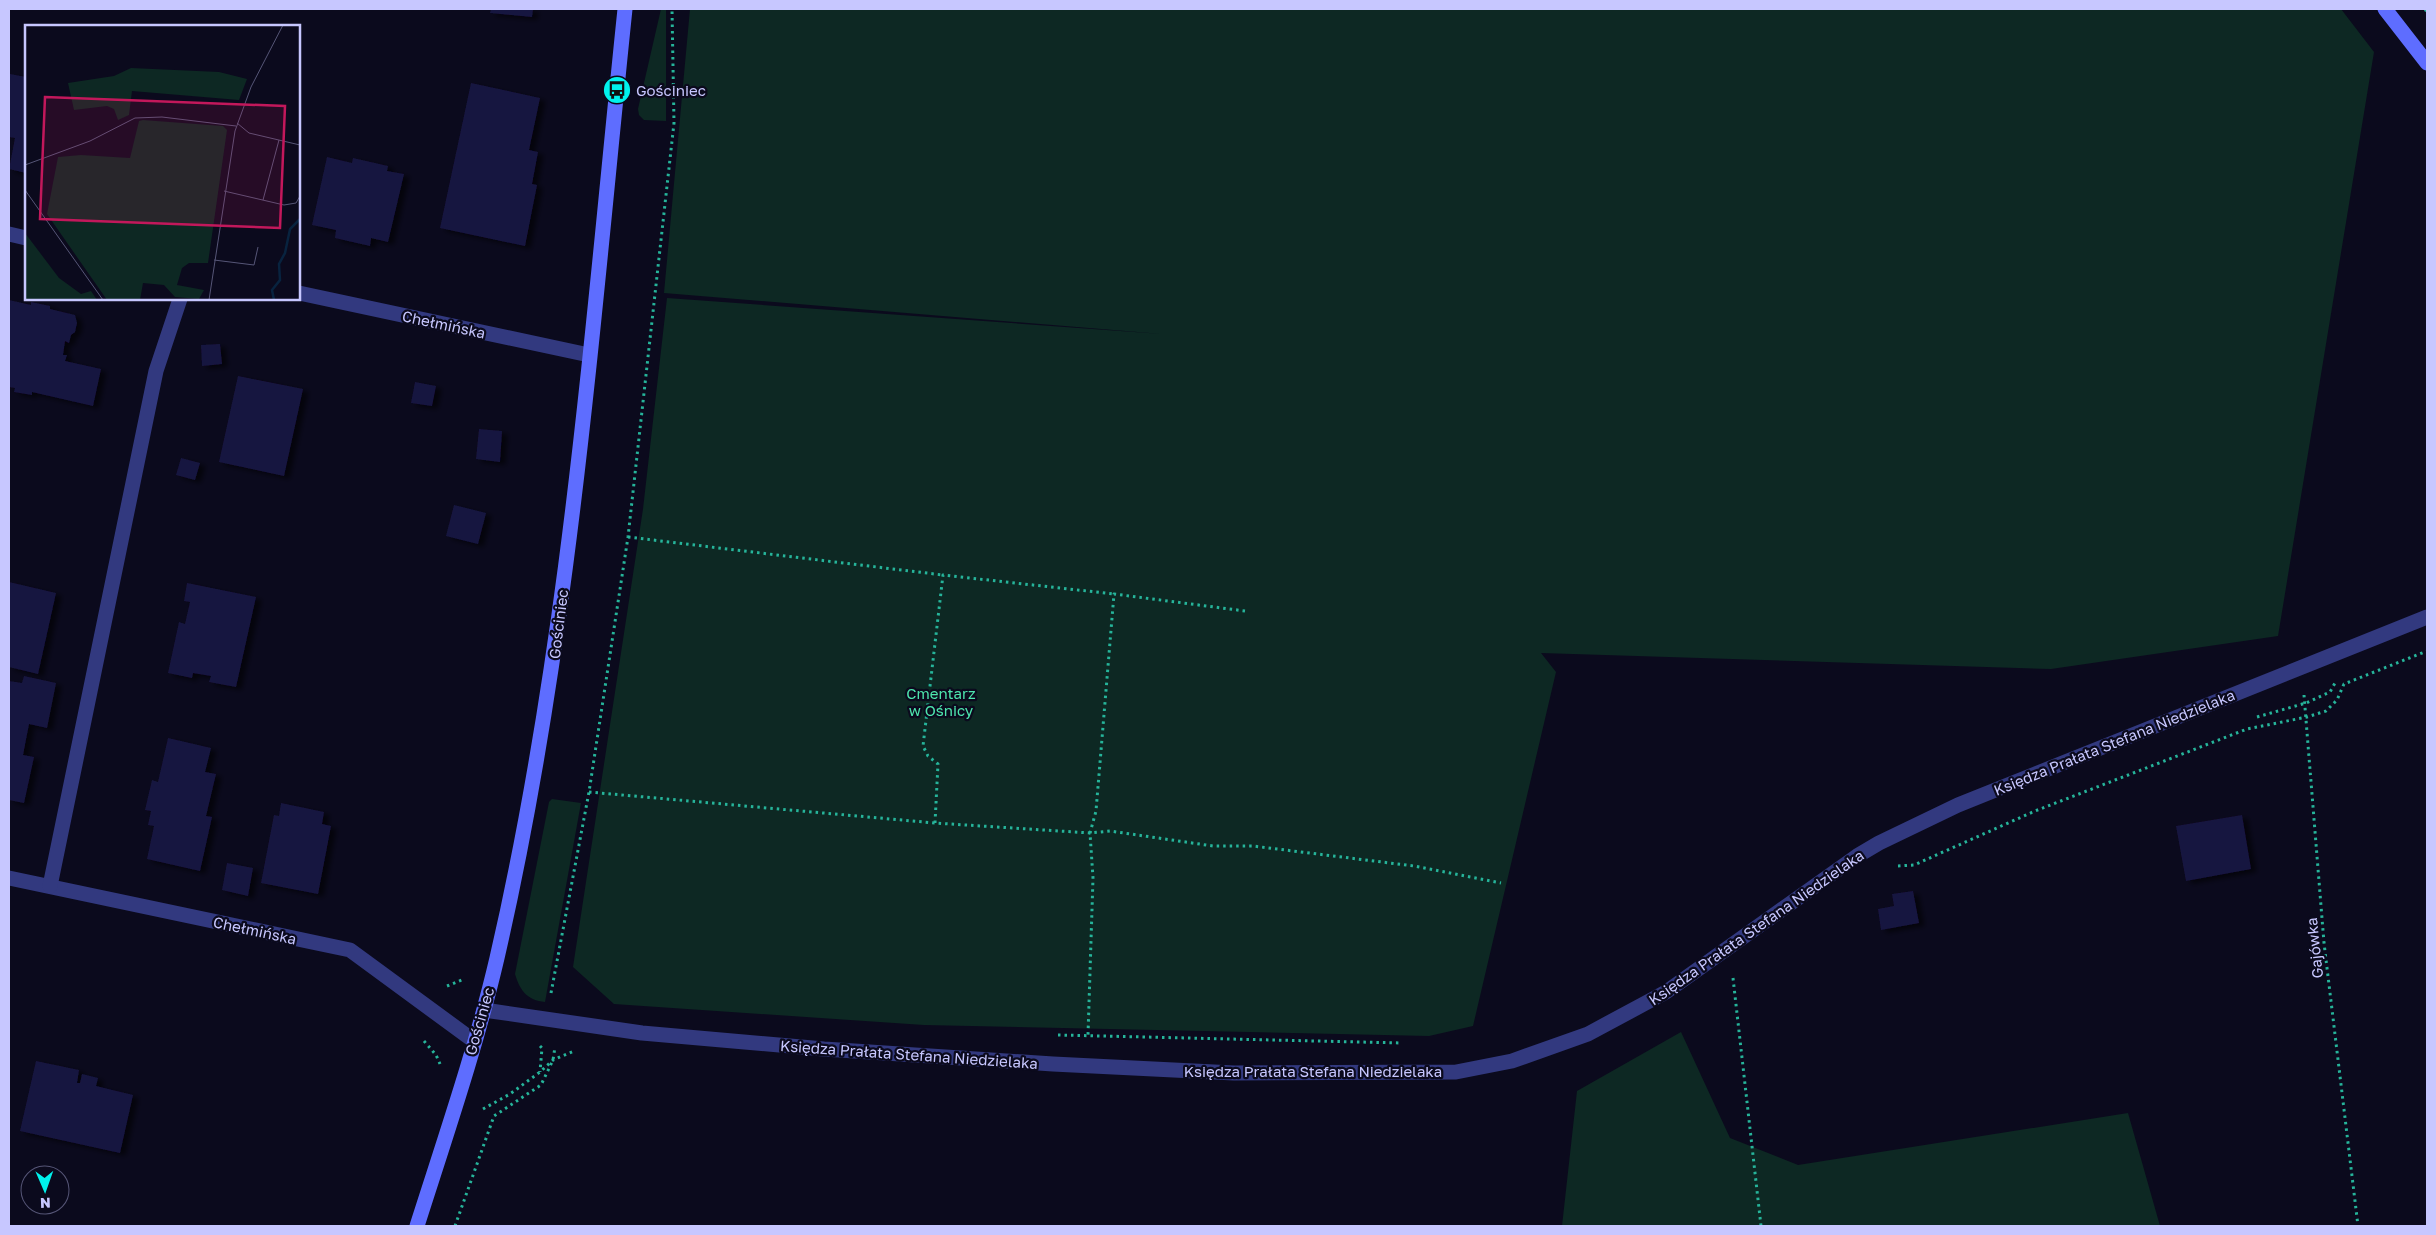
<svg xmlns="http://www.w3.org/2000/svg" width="2436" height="1235" font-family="'Golos Text',sans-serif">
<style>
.green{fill:#0d2823}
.building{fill:#19153f;filter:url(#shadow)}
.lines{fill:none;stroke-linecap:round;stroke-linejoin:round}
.path{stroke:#26b49a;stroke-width:3;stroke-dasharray:2.5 4;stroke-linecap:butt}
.street{stroke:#32397f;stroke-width:15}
.secondary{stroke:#5e6dff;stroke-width:15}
.labels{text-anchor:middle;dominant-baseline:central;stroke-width:4.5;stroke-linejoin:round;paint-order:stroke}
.poi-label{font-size:15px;fill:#c7c7ff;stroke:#0b0a1d;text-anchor:start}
.street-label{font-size:15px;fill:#c7c7ff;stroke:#0b0a1d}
.park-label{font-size:15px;fill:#4de5ad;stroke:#0b0a1d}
.inset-river{fill:none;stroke:#08233f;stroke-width:2.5}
.inset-road{fill:none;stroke:#565677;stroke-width:1}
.view{fill:#c2185b;fill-opacity:0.15;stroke:#c2185b;stroke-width:2.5}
.inset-edge{fill:none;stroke:#c7c7ff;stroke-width:2.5}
</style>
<defs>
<filter id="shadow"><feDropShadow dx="5.5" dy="3" stdDeviation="2.5" flood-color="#0009"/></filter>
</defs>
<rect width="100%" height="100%" fill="#0b0a1d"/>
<g class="green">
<polygon points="661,9 666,9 666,121 644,120 639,115 638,109"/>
<polygon points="690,9 2341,9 2374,52 2278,636 2051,669 1541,653 1556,672 1473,1026 1429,1036 924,1025 614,1004 573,967 643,509 667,298 1162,334 664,293"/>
<path d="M552,799L581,803L545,1002C527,1000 520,991 515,974L549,802Z"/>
<polygon points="1681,1032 1730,1138 1798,1165 2128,1113 2160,1226 1562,1226 1577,1091"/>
</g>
<g class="building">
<polygon points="491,9 533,9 532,17 490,13"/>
<polygon points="10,74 26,77 26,173 9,169 15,138 9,137"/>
<polygon points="471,83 540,98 529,150 538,152 532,184 537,185 525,246 440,228"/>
<polygon points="327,157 352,163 353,158 388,166 387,171 404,174 388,242 371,238 370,246 335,238 336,230 312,225"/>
<polygon points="9,300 31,305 31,302 50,306 50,309 75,315 77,323 75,332 71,335 69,343 65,341 63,355 67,355 65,361 101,369 93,406 32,392 32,395 14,392 15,388 9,387"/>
<polygon points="220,344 222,364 202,366 201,345"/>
<polygon points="238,376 303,389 284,476 219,462"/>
<polygon points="415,382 436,386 432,406 411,403"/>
<polygon points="479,429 502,431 500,462 476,459"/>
<polygon points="181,458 200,463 195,480 176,475"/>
<polygon points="454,505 486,513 478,544 446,536"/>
<polygon points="9,582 56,593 38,674 9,667"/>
<polygon points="187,583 256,597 236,687 209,682 211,676 193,673 192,678 168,673 179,622 185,624 190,602 184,601"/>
<polygon points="24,676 56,683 47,728 29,724 23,755 34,757 24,803 9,800 9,681 22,683"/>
<polygon points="168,738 211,748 205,772 216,774 206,816 212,817 200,871 147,859 154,826 148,825 151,811 145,810 152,780 158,782"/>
<polygon points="281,803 324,812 322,824 331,826 318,894 261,883 274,815 279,816"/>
<polygon points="2242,815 2251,869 2186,881 2176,826"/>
<polygon points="227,863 253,868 248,896 222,890"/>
<polygon points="1913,891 1919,923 1881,930 1878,909 1894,906 1892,894"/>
<polygon points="36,1061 79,1070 77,1083 80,1083 82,1074 98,1078 96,1086 133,1095 120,1153 20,1131"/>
</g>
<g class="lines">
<g class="path">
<polyline points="2425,9 2427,12"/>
<polyline points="628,537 943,575"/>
<polyline points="1245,611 1114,594 1096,811 1090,833 1110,831 1213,846 1253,846 1414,866 1501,883"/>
<polyline points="2304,695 2324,943 2358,1226"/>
<polyline points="2257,717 2306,703 2330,692 2335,683"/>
<polyline points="589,792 935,823 1090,833 1093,878 1088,1035"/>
<polyline points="935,823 938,764 928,756 923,746 943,575 1114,594"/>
<polyline points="1898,866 1914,865 2035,811 2247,729 2307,717 2326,711 2337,700 2344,684 2427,651"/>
<polyline points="1733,978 1761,1226"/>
<polyline points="447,986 464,979"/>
<polyline points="551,993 589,792 628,537 674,123 672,9"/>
<polyline points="1058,1035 1402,1043"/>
<polyline points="424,1041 436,1055 440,1064"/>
<polyline points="540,1046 542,1048 540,1072"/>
<polyline points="483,1109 510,1094 540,1072 553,1060 574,1051"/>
<polyline points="455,1226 494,1116 541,1085 553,1060 555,1047"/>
</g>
<g class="street">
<polyline points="9,234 26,238"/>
<polyline points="299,293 589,355"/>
<polyline points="9,878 350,950 474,1041"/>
<polyline points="50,886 156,371 180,299"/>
<polyline points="484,1010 642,1033 824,1049 1053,1064 1234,1073 1456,1072 1512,1061 1588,1034 1666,992 1857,856 1879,843 1958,805 2427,617"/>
</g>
<g class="secondary">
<polyline points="2385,9 2427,63"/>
<path d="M417,1226C445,1138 476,1048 497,958C569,646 592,326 625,9"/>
</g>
</g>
<defs>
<symbol id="bus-disc" viewBox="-11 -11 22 22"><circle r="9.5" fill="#00f2ed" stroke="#0b0a1d"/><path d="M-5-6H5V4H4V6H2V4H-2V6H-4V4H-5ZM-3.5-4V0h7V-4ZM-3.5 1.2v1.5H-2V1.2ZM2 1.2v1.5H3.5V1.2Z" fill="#111"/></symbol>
</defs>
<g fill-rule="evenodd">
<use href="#bus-disc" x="601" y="74" width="32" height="32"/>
</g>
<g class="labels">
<g class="poi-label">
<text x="636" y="90">Gościniec</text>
</g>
<g class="street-label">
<text transform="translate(444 324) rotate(12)">Chełmińska</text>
<text transform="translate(558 624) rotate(-83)">Gościniec</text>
<text transform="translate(2114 742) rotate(-22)">Księdza Prałata Stefana Niedzielaka</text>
<text transform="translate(1756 927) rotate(-35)">Księdza Prałata Stefana Niedzielaka</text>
<text transform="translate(255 930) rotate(12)">Chełmińska</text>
<text transform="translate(2314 948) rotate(-96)">Gajówka</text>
<text transform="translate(479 1021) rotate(-74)">Gościniec</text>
<text transform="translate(909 1054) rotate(4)">Księdza Prałata Stefana Niedzielaka</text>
<text x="1313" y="1071">Księdza Prałata Stefana Niedzielaka</text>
</g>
<g class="park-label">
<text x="941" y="693">Cmentarz<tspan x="941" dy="17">w Ośnicy</tspan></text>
</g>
</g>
<g transform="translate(25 25)">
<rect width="275" height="275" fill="#0b0a1d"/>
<path d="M106,43L194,47L222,54L214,75L107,66L104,90L93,95L89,84L82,81L49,85L43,58L89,51ZM118,95L198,101L202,105L183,238H164L157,243L152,260L179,265L174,274L150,272L139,260L118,258L115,275H82L22,189L33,132L56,130L105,133L114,96ZM0,208L34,253L56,269L66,266L72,275H0Z" fill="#0d2823"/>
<path class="inset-river" d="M249,275L247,265L255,255L254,239L260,228L265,204L275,194"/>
<path class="inset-road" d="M212,98L224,108L275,120M0,140L65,116L110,93L137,92L211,101M0,165L78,275M199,166L259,180L271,178L275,171M238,175L254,115M189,235L229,240L233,222M184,275L210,106L226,62L258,0"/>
<path class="view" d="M20,72L260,81L255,203L15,194Z"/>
<rect width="275" height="275" class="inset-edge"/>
</g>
<rect width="2436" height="1235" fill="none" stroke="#c7c7ff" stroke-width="20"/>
<g transform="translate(45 1190) rotate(178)"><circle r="24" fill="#0b0a1d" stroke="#565677"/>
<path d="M0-4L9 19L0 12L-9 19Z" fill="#00f2ed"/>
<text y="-8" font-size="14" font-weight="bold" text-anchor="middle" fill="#c7c7ff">N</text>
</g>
</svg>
